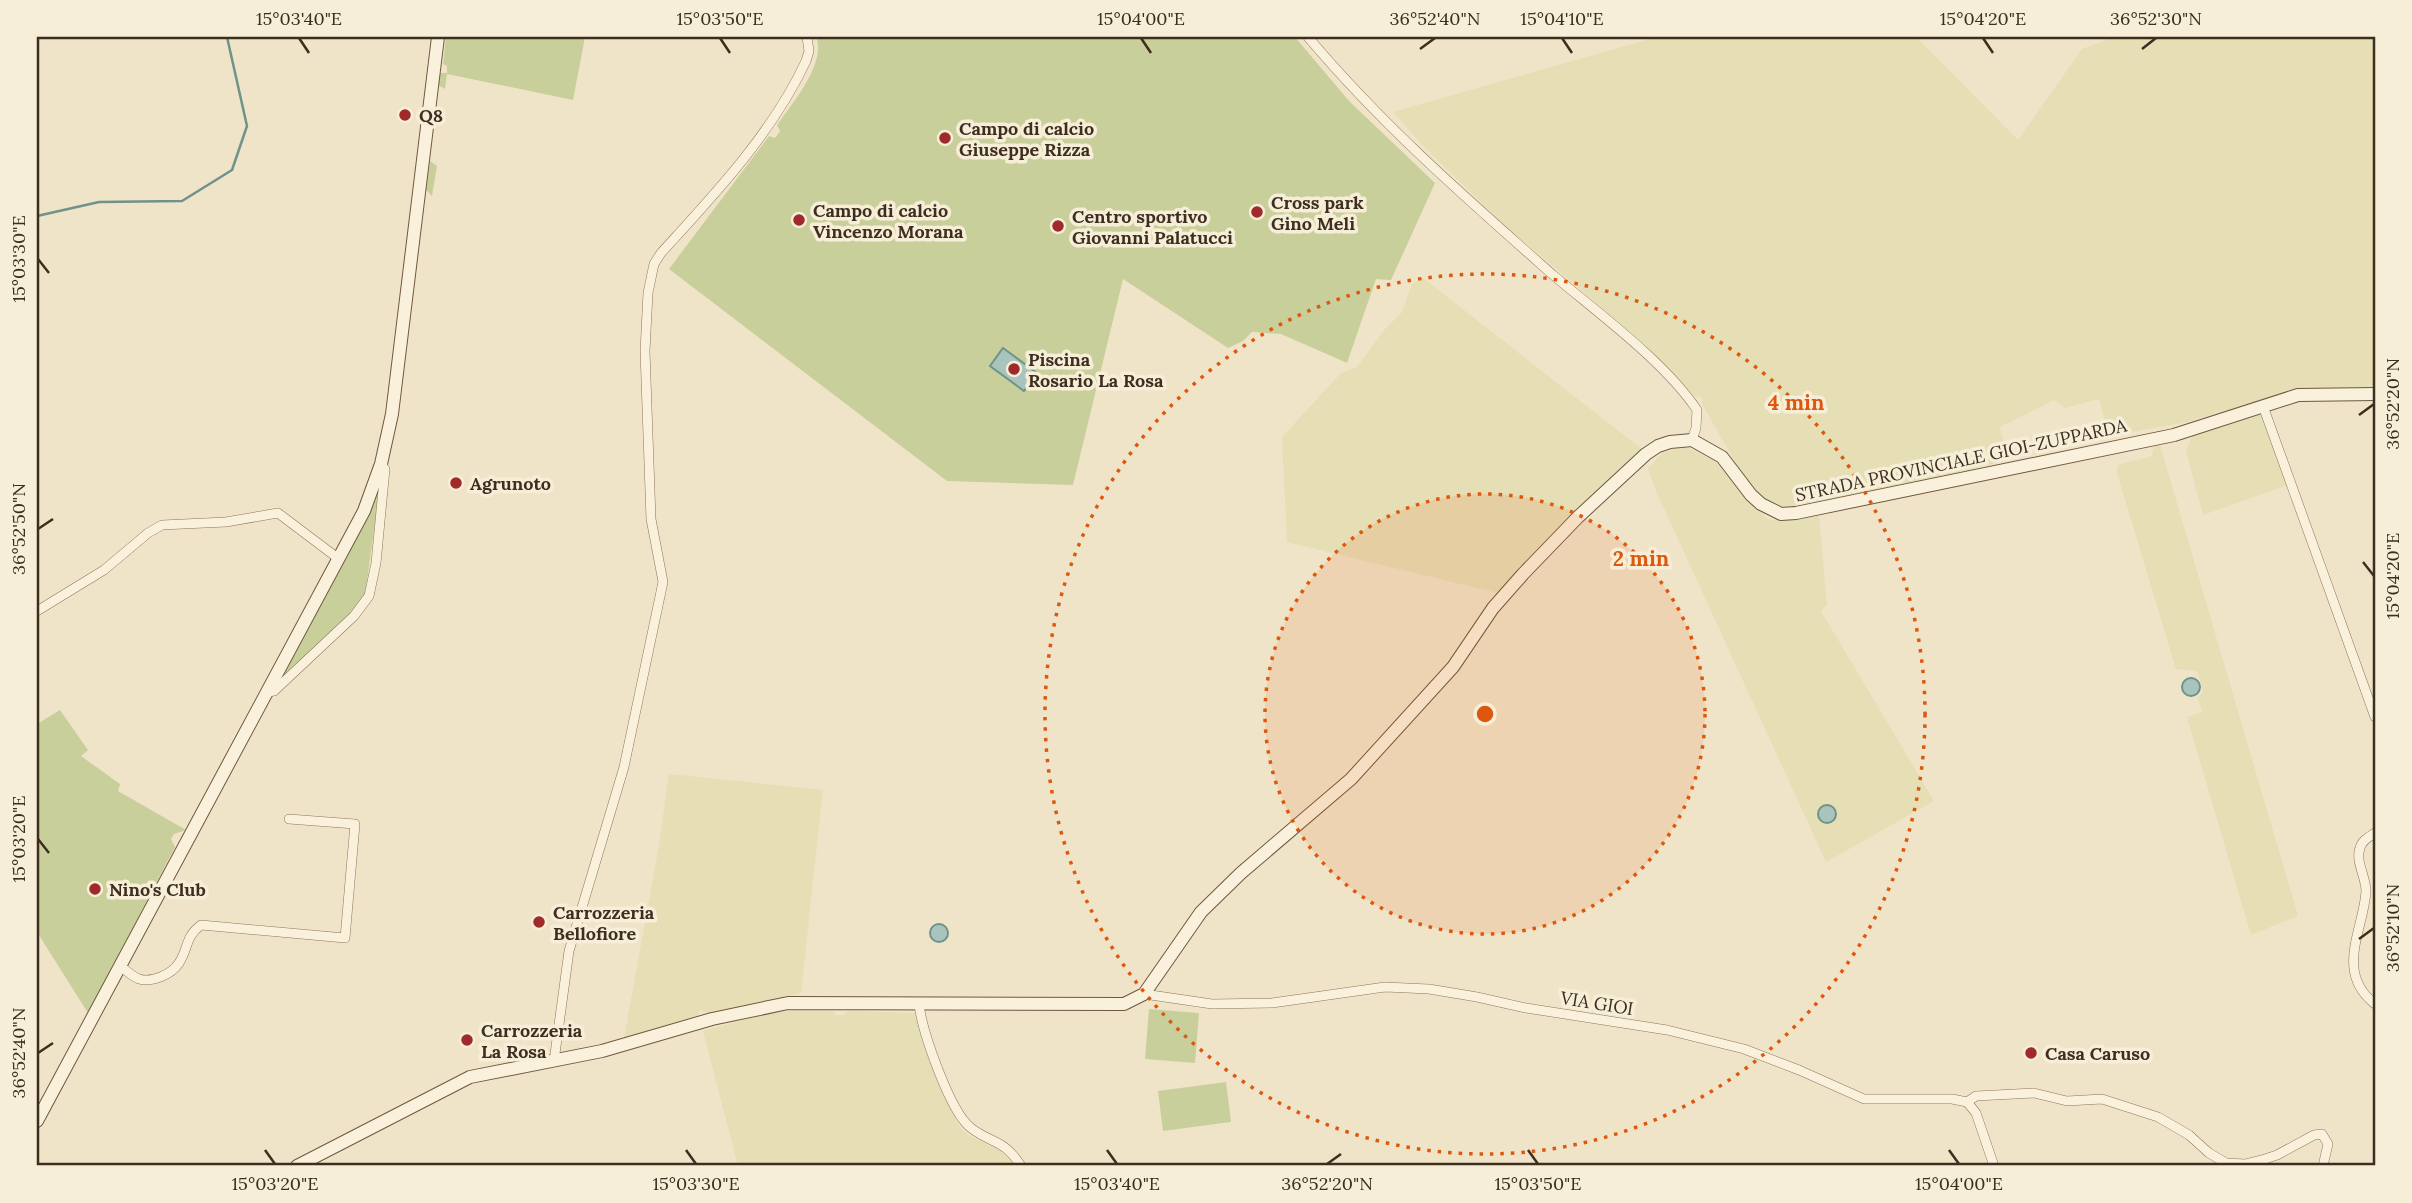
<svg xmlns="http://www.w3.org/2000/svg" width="2412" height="1203" font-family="Lora,serif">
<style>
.farmland{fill:#e6deb5}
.green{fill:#c9cf9b}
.water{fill:#a9c4bc;stroke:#6f938a;stroke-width:2}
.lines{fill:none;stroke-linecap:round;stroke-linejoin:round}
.stream{stroke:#6f938a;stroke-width:2.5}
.street-casing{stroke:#8d765c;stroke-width:10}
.secondary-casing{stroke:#6f573f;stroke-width:14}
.street{stroke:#faf1dc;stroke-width:9}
.secondary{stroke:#faf1dc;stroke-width:12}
.ticks{fill:none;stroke:#3d2e20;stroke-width:2.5}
.ring{fill:none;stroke:#df570d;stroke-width:3.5;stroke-dasharray:3.5 7}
.poi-dot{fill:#9e2a2b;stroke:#f7eed8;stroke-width:2.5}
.labels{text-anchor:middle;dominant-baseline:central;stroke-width:7;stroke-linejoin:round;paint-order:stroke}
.poi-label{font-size:18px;font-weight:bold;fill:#3d2e20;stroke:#f7eed8;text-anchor:start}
.street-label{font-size:18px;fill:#3d2e20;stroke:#f7eed8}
.centre{fill:#df570d;stroke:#f7eed8;stroke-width:3.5}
.ring-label{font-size:21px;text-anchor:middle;font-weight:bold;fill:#df570d;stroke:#f7eed8;stroke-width:7;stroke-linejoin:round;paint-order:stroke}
.neatline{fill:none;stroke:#3d2e20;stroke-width:2.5}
.ticks-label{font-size:18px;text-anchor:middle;fill:#3d2e20}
</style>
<rect width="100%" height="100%" fill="#f0e4c8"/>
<g class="farmland">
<polygon points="1657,37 1916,37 2018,140 2082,49 2114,37 2375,37 2375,388 2301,388 2187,422 2109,436 2099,399 2065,408 2054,400 2000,427 2008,460 1905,485 1793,507 1772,505 1759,496 1745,479 1702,404 1702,398 1695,396 1649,348 1500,221 1424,147 1393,112"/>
<polygon points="1423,278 1643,450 1498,593 1287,542 1282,437 1341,373 1357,367 1385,329 1402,312 1412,284"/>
<polygon points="2259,413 2264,418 2288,485 2203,515 2186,451 2192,436"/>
<polygon points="2160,445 2298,916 2251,935 2187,717 2202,712 2198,698 2203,691 2197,671 2176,669 2117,473 2118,465 2152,456 2154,446"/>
<polygon points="1689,448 1716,462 1750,503 1767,519 1785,521 1819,516 1827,605 1821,611 1934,801 1826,862 1656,491 1648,469 1662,453 1676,449"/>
<polygon points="669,774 823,790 801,993 710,1013 700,1010 697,1016 624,1038 659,845"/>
<polygon points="786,1011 833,1011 835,1015 844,1015 848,1011 915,1013 928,1056 942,1093 960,1127 968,1135 1006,1153 1016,1166 738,1166 703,1031 761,1015"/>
</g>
<g class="green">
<polygon points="446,37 585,37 573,100 447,74 445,89 438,85 439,73 447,73 447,66 443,64"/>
<path d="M816,37H1295L1349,101L1435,183L1391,280L1376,279L1347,363L1281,334L1252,332L1243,341L1228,348L1123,279L1073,485L947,481L669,269L769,136L775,138L780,131L777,125C792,104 827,62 816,37Z"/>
<polygon points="430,161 437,166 432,196 426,190"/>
<polygon points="381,480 365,595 351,614 283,678 281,677"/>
<polygon points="60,710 88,750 81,756 120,784 118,791 186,830 174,834 171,839 175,847 88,1013 37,932 37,724"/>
<polygon points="1149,1009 1199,1013 1195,1063 1145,1059"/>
<polygon points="1226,1082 1231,1122 1163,1131 1158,1091"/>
</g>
<g class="water">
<polygon points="1003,348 1037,373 1024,391 990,366"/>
<circle cx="2191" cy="687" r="9"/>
<circle cx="1827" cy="814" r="9"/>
<circle cx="939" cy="933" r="9"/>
</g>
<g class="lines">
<polyline class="stream" points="37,216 99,202 182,201 232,170 247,126 227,37"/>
<defs>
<g id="street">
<path d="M1308,37C1382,125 1467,199 1553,275C1598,313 1665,362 1697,410L1696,428L1692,440"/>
<polyline points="2263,406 2375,717"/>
<polyline points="37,611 104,570 148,533 162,525 226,522 278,513 339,559"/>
<polyline points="266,693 274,691 354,616 369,596 376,563 385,469 381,464"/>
<path d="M2375,833C2369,837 2362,840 2360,848C2355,861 2366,877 2366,891C2364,929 2334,972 2375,1004"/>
<path d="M120,966C126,970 133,977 139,979C152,983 172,974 179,963C189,947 185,937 201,925L345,938L355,824L289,819"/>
<polyline points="1144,994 1212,1004 1272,1003 1385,987 1429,989 1477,997 1526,1008 1667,1030 1744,1049 1799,1070 1864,1099 1952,1099 1967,1102 1976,1113 1994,1166"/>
<path d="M919,1004C922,1031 950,1112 971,1128C992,1144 1004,1139 1021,1166"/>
<path d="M554,1061L569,951L624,767L663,582L651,519L645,351L648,293L654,264L661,253C714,195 772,134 806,61L809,51L807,37"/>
<polyline points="1967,1102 1976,1096 2034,1093 2067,1101 2102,1099 2158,1117 2189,1135 2209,1153 2226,1163 2245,1164 2265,1159 2277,1155 2314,1135 2322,1134 2328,1144 2323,1166"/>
</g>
<g id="secondary">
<polyline points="37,1121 364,511 381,464 392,414 438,37"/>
<polyline points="297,1166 470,1077 602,1051 712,1019 788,1003 1124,1004 1144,994 1201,912 1241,873 1351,779 1453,667 1493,608 1523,574 1578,517 1646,454 1658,446 1670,442 1692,440 1722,457 1751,495 1761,504 1781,514 1796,513 2174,435 2298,395 2375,394"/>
</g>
</defs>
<use href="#street" class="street-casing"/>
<use href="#secondary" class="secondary-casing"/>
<use href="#street" class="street"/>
<use href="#secondary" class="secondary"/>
</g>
<path class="ticks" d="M299,38L309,53M720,38L730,53M1141,38L1151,53M1562,38L1572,53M1983,38L1993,53M1420,49L1435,38M2142,49L2156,38M38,259L49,273M2359,415L2374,404M38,529L53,519M2363,562L2374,576M38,839L49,853M2359,939L2374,928M38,1053L53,1043M265,1150L275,1164M686,1150L696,1164M1107,1150L1117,1164M1528,1150L1538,1164M1949,1150L1959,1164M1327,1164L1341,1154"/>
<circle cx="1485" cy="714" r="220" fill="#df570d" fill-opacity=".12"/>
<g class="ring">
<circle cx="1485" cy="714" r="220"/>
<circle cx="1485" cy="714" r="440"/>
</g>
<g class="poi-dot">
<circle cx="405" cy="115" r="7"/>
<circle cx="945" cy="138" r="7"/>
<circle cx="1257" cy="212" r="7"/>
<circle cx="799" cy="220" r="7"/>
<circle cx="1058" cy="226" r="7"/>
<circle cx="1014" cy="369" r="7"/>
<circle cx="456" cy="483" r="7"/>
<circle cx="95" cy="889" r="7"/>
<circle cx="539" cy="922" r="7"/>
<circle cx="467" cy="1040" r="7"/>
<circle cx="2031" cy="1053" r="7"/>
</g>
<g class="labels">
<g class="poi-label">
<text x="419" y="115">Q8</text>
<text x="959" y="128">Campo di calcio<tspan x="959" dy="21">Giuseppe Rizza</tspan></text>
<text x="1271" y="202">Cross park<tspan x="1271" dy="21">Gino Meli</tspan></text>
<text x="813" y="210">Campo di calcio<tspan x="813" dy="21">Vincenzo Morana</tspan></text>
<text x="1072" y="216">Centro sportivo<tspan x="1072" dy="21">Giovanni Palatucci</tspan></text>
<text x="1028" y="359">Piscina<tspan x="1028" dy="21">Rosario La Rosa</tspan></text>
<text x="470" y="483">Agrunoto</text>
<text x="109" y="889">Nino's Club</text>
<text x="553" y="912">Carrozzeria<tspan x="553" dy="21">Bellofiore</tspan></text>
<text x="481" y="1030">Carrozzeria<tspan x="481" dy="21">La Rosa</tspan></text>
<text x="2045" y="1053">Casa Caruso</text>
</g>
<g class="street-label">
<text transform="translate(1961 460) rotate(-12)">STRADA PROVINCIALE GIOI-ZUPPARDA</text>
<text transform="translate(1597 1003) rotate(9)">VIA GIOI</text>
</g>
</g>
<circle cx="1485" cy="714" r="10" class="centre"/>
<g class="ring-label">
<text x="1796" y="410">4 min</text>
<text x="1641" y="566">2 min</text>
</g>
<rect width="2412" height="1203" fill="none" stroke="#f7eed8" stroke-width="77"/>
<rect x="38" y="38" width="2336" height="1126" class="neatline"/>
<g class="ticks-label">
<text x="299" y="25">15°03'40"E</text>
<text x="720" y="25">15°03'50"E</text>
<text x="1141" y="25">15°04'00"E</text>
<text x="1435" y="25">36°52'40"N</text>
<text x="1562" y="25">15°04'10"E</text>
<text x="1983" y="25">15°04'20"E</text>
<text x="2156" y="25">36°52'30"N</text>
<text transform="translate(19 259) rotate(-90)" y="6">15°03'30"E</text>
<text transform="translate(2393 404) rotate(-90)" y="6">36°52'20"N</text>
<text transform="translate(19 529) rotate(-90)" y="6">36°52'50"N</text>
<text transform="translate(2393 576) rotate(-90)" y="6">15°04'20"E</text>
<text transform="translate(19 839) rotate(-90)" y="6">15°03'20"E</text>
<text transform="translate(2393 928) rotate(-90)" y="6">36°52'10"N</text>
<text transform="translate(19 1053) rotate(-90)" y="6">36°52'40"N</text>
<text x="275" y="1190">15°03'20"E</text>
<text x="696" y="1190">15°03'30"E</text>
<text x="1117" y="1190">15°03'40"E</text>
<text x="1327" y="1190">36°52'20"N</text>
<text x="1538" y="1190">15°03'50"E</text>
<text x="1959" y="1190">15°04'00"E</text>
</g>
</svg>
